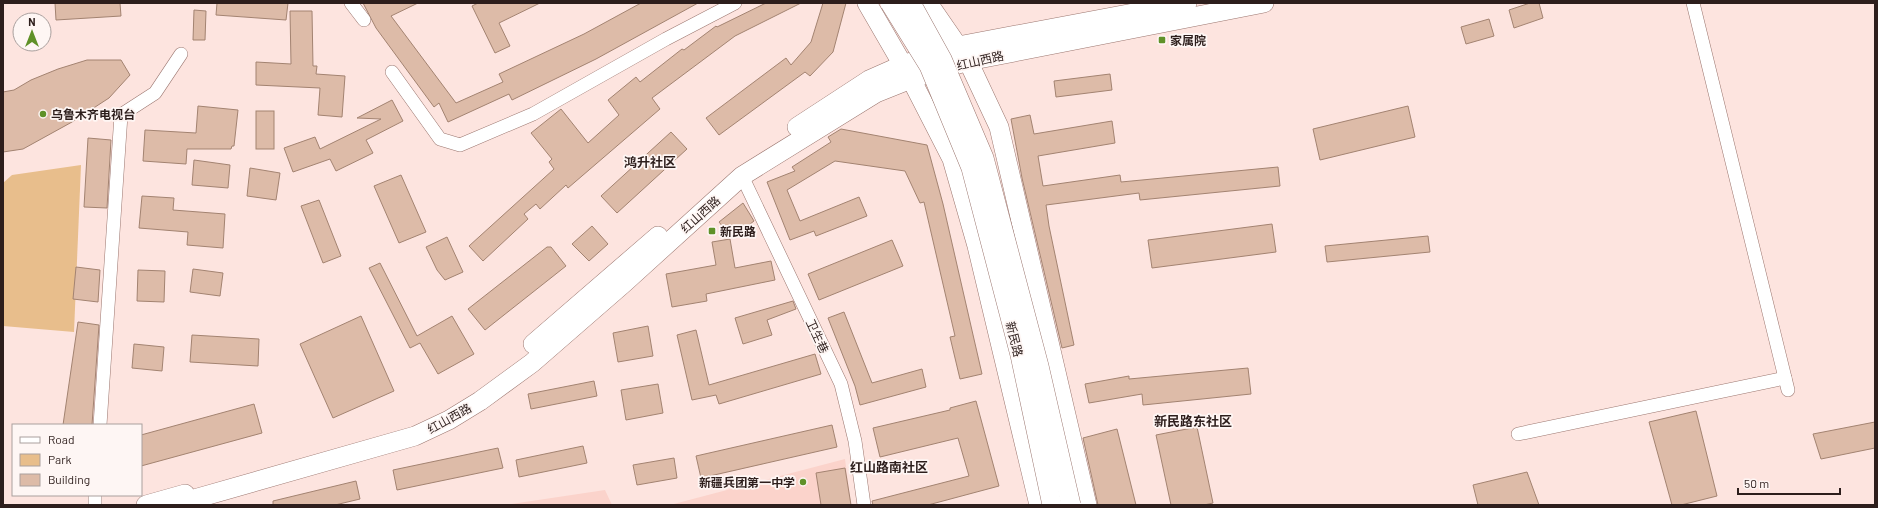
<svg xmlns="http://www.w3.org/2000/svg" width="1878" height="508" font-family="Barlow,'Noto Sans SC',sans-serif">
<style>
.built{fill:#fbd3cb}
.green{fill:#e8be8c}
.building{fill:#ddbba8;stroke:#a38371}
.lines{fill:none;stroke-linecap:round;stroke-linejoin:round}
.street-casing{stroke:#9b766f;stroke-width:14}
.secondary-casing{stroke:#9b766f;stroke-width:20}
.street{stroke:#fff;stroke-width:13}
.secondary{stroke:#fff;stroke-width:19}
.secondary-bridge-casing{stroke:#9b766f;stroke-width:20;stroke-linecap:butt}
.secondary-bridge{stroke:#fff;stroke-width:19}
.poi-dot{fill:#5f9128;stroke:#fef6f4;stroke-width:1.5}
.labels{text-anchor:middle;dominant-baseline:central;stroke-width:3.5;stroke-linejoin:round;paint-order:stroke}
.poi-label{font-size:12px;font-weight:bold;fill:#2d1e1c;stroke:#fef6f4;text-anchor:start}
.street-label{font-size:12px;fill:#2d1e1c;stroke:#fef6f4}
.neighbourhood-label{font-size:13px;font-weight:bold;fill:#2d1e1c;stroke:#fef6f4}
</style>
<rect width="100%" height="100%" fill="#fde4df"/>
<g class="built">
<polygon points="845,459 851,505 670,505"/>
<polygon points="605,490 612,505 505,505"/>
</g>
<polygon class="green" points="81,165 74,332 3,326 3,183 12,175"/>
<g class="building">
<polygon points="55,3 120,3 121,16 56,20"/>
<polygon points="217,3 288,3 286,20 216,15"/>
<polygon points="363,3 418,3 391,16 456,103 503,82 499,74 584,34 641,3 698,3 596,59 512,100 509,94 448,122 439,103 434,107 376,28"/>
<polygon points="478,3 540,3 499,23 510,46 495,53 472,6"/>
<polygon points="766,3 801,3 735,36 652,98 660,109 568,188 566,185 540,209 536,204 524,214 528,219 483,261 469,246 554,169 549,162 552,159 531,133 561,109 588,143 619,115 608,100 636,77 640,82 682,49 684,50 716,26 717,27"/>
<polygon points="823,3 846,3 833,52 810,76 805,72 719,135 706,118 786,58 791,65 811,42"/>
<polygon points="1530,3 1539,3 1543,18 1514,28 1509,10"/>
<polygon points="194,10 206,11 205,40 193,40"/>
<polygon points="290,11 312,11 313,66 317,66 316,74 345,76 342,117 318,115 320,88 256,85 256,62 291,64"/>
<polygon points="1489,19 1494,36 1466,44 1461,27"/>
<polygon points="87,60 121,60 130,75 109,98 72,122 23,149 3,152 3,92 14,90 31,80 58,69"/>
<polygon points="1110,74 1112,90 1056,97 1054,81"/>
<polygon points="392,100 403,121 366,140 373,153 336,171 330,159 293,172 284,148 315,137 320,149 381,119 357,118"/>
<polygon points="198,106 238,110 234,146 232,146 231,149 187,149 186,164 143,161 145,130 196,133"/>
<polygon points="1408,106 1415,137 1320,160 1313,129"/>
<rect x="256" y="111" width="18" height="38"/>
<polygon points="1030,115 1034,134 1112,121 1115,143 1038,156 1043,186 1120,175 1121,182 1278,167 1280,186 1140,200 1139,193 1046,205 1049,226 1074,345 1062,348 1022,178 1011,119"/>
<polygon points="841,129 927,145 943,204 982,374 960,379 950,337 955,336 924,202 920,203 905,171 835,161 787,190 800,221 859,197 867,216 816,236 814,231 790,240 767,182 795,171 792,167 831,142 828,137"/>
<polygon points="671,132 687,149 617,213 601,196"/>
<polygon points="88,138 111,140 107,208 84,207"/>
<polygon points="194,160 230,165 228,188 192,185"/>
<polygon points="250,168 280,173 276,200 247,196"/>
<polygon points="401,175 426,232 399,243 374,186"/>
<polygon points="142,196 174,198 173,210 225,214 223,248 187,245 188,232 139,228"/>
<polygon points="319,200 341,256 323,263 301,206"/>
<polygon points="743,203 754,221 732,238 719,222"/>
<polygon points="1272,224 1276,252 1152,268 1148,240"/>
<polygon points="592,226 608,244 589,261 572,244"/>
<polygon points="1428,236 1430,252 1327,262 1325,246"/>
<polygon points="447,237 463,272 445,280 437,270 426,247"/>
<polygon points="730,239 735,268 771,261 775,280 706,294 707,301 672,307 666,274 716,265 712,242"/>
<polygon points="892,240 903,266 819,300 808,274"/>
<polygon points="547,247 551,247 566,266 485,330 468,309"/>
<polygon points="380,263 417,336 452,316 474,354 438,374 420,343 410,348 369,268"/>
<polygon points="76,267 100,270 98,302 73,299"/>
<polygon points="193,269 223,273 220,296 190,292"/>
<polygon points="138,270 165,271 164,302 137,301"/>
<polygon points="793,301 796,309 767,320 772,335 743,344 735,318"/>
<polygon points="844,312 872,383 922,369 926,387 860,405 855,386 828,318"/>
<polygon points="361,316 394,391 333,418 300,344"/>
<polygon points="78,322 99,325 92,425 63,425"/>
<polygon points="648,326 653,356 618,362 613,333"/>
<polygon points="696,330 709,385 815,354 821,374 719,404 716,395 692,400 677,335"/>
<polygon points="192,335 259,339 258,366 190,362"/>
<polygon points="134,344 164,347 162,371 132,368"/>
<polygon points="1248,368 1251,394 1143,405 1142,394 1089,403 1085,384 1129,376 1129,379"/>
<polygon points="594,381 597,396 531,409 528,394"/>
<polygon points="658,384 663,413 626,420 621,390"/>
<polygon points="976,401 999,486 928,505 873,505 872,501 969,476 958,438 880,457 873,428 950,410 950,408"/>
<polygon points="254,404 262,433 141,466 141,435"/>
<polygon points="1696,411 1717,496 1681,505 1672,505 1649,422"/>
<polygon points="1875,422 1875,448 1821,459 1813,434"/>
<polygon points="832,425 837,447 701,478 696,456"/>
<polygon points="1197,427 1213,503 1204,505 1171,505 1156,435"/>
<polygon points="1117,429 1136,505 1098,505 1083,438"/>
<polygon points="583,446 587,463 519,477 516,460"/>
<polygon points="498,448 503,468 397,490 393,470"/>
<polygon points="674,458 677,478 637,485 633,465"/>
<polygon points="845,468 851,505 821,505 816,473"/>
<polygon points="1527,472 1539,505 1478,505 1473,485"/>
<polygon points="356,481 360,499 335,505 273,505 273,501"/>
</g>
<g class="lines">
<defs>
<g id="street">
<polyline points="351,3 364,20"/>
<polyline points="1693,3 1788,390"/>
<polyline points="392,72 440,139 460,145 533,114 666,39 735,3"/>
<polyline points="742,176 841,384 855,441 864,505"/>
<polyline points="100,425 121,115 155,93 181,54"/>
<polyline points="1518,434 1785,378"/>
<polyline points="95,505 95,495"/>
</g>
<g id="secondary">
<polyline points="867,3 911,79 952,159 977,246 1039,505"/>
<polyline points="928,3 968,61 999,127 1087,505"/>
<polyline points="797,127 869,80 903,65 958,46 1187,3"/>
<polyline points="533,344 658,236"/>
<polyline points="146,505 185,494"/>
<polyline points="173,505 415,436 449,420 480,401 532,363 624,283 742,176 876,93 911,79 968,61 1264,3"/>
</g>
</defs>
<use href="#street" class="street-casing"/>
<use href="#secondary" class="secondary-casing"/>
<use href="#street" class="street"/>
<use href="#secondary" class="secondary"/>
<defs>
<g id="secondary-bridge">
<polyline points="890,3 929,66 971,168 1020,355 1052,505"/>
<polyline points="911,3 942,59 984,158 1039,366 1071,505"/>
</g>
</defs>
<use href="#secondary-bridge" class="secondary-bridge-casing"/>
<use href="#secondary-bridge" class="secondary-bridge"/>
</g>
<g class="poi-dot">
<rect x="1158" y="36" width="8" height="8" rx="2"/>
<circle cx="43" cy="114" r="4"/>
<rect x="708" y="227" width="8" height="8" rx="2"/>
<circle cx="803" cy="482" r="4"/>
</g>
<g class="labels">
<g class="poi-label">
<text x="1170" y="40">家属院</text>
<text x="51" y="114">乌鲁木齐电视台</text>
<text x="720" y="231">新民路</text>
<text x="795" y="482" text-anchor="end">新疆兵团第一中学</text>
</g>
<g class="street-label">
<text transform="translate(980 60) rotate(-13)">红山西路</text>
<text transform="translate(700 214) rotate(-42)">红山西路</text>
<text transform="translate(818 336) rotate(65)">卫生巷</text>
<text transform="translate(1015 339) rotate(76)">新民路</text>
<text transform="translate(449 418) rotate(-29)">红山西路</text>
</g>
<g class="neighbourhood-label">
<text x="650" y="162">鸿升社区</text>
<text x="1193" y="421">新民路东社区</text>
<text x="889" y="467">红山路南社区</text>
</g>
</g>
<rect width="1878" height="508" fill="none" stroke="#2d1e1c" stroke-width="8"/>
<rect x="12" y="424" width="130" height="72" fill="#fef6f4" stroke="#aaa09e"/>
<rect x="20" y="437" width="20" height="6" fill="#ffffff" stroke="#aaa09e"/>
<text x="48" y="444" font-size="12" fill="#2d1e1c">Road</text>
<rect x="20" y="454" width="20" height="12" fill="#e8be8c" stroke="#aaa09e"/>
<text x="48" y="464" font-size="12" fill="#2d1e1c">Park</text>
<rect x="20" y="474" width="20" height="12" fill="#ddbba8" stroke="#aaa09e"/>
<text x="48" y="484" font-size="12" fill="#2d1e1c">Building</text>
<g transform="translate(32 32)"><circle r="19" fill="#fef6f4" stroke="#aaa09e"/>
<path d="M0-3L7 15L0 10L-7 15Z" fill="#5f9128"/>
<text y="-6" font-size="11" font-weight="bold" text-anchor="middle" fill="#2d1e1c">N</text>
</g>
<path d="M1738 488v6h102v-6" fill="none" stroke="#2d1e1c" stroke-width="2"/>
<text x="1744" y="488" font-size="12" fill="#2d1e1c" stroke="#fef6f4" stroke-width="3" paint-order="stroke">50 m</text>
</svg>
